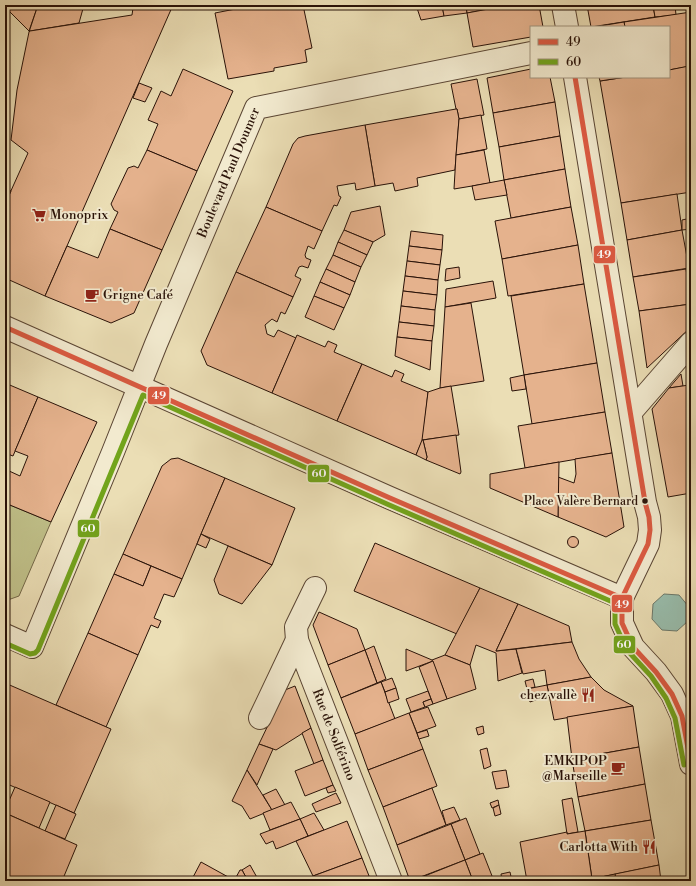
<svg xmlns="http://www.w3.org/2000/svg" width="696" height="886" font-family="'Libre Bodoni',serif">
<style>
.green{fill:#bfbf88;stroke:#746848}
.water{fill:#98bcab;stroke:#6c786a}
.building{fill:#e5b28d;stroke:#291208}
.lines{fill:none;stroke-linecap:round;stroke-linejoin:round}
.minor-casing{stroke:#5a4533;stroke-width:24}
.minor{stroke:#f2eacf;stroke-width:22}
.bus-1-casing{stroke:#f2eacf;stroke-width:8}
.bus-2-casing{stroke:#f2eacf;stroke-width:8}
.bus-1{stroke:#dc5941;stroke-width:5}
.bus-2{stroke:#72a41b;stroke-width:5}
.bus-dot{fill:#291208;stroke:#f2eacf;stroke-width:1.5}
.labels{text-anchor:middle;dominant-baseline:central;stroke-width:4;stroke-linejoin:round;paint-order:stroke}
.bus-label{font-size:12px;fill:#291208;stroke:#f2eacf;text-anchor:end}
.street-label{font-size:13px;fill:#291208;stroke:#f2eacf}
.poi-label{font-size:13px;fill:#291208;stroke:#f2eacf;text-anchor:end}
.line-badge{stroke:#f2eacf;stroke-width:1.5}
.badge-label{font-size:11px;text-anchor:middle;font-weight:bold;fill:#fff}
</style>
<rect width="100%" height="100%" fill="#ebdeb5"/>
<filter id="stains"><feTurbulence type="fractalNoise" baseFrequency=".005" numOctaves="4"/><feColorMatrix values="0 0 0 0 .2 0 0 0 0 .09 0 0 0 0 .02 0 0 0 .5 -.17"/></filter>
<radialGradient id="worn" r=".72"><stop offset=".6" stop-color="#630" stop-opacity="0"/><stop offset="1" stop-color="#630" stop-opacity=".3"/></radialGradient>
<polygon class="green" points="5,503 51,522 19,596 5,601"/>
<polygon class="water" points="664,594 679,595 689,607 688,621 677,631 662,630 652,619 653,604"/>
<g class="building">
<polygon points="5,5 38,5 29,31 5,7"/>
<polygon points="38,5 84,5 79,23 30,31 29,32"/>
<polygon points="140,5 173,5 45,296 5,278 5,204 28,153 11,140 17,90 29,32 30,31 132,15 133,8"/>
<polygon points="256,5 277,5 277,8 291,5 303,5 312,48 305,50 307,62 274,68 274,71 228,79 215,13"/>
<polygon points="416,5 442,5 444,16 421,20"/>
<polygon points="442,5 466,5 467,13 444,16"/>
<polygon points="466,5 510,5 467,13"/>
<polygon points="510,5 539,5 543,27 531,27 531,37 473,47 467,13"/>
<polygon points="587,5 653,5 655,17 591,27"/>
<polygon points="653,5 675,5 676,15 655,17"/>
<polygon points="691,12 691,66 669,70 669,27 625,27 624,22"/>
<polygon points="624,22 625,27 594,27"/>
<polygon points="689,66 691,80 691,192 621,203 600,81 626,77 669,77 669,70"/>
<polygon points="183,69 233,91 197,171 147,150 158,124 148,120 161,91 171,96"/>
<polygon points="531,69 531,77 550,77 555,102 493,113 487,78"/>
<polygon points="599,77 626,77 600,81"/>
<polygon points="477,79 484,115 459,119 457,109 456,109 451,84"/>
<polygon points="139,83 152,88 145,102 133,98"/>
<polygon points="555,102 560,136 499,147 493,113"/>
<polygon points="456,109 457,109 459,119 455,170 417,178 418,186 395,191 393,183 375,186 365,125"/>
<polygon points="481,115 487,149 456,155 459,119"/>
<polygon points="365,125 375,186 356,190 355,183 337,186 339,196 341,197 337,206 334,205 322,231 266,207 293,144 298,138 305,136"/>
<polygon points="560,136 565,169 504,180 499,147"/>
<polygon points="147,150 197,171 162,250 110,229 118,212 114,210 111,204 128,168 134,166 138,168"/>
<polygon points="484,150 490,183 454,189 456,155"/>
<polygon points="565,169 571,207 511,218 504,180"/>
<polygon points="504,180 507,195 475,200 472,186"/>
<polygon points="5,188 11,191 5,204"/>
<polygon points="677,194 682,230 627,240 621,203"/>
<polygon points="380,206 385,235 373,242 344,230 351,212"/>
<polygon points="266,207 322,231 314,249 308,246 305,255 306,258 311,260 308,268 302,266 299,267 295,276 301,279 293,297 236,272"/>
<polygon points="571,207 578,245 502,259 495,221"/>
<polygon points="691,218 691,229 682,230 682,220"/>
<polygon points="110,229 162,250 134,313 111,323 45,296 67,246 98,258"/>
<polygon points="344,230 373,242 367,255 338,242"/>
<polygon points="682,230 689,268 633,277 627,240"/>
<polygon points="411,231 443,235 442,250 409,246"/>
<polygon points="338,242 367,255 361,267 333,255"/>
<polygon points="578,245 584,284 508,296 502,259"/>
<polygon points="409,246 442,250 440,265 407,261"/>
<polygon points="333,255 361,267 355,282 326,269"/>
<polygon points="407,261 440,265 438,280 405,276"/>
<polygon points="459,267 460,278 445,281 446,269"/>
<polygon points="326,269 355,282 350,295 320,282"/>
<polygon points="686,269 691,304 639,311 633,277"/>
<polygon points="236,272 293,297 285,314 281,312 277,322 272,319 265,325 267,334 274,337 278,330 296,338 272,393 207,365 201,351"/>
<polygon points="405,276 438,280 437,295 403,291"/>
<polygon points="493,281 496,298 445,307 446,289"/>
<polygon points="320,282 350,295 344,308 314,296"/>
<polygon points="584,284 597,363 524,375 511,296"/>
<polygon points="403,291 437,295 435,310 401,306"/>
<polygon points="314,296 344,308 334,330 305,317"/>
<polygon points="471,303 484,381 440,388 445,307"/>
<polygon points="691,304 691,327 647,368 639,311"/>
<polygon points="401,306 435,310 434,326 399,322"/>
<polygon points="399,322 434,326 432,341 397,337"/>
<polygon points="297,335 325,347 328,341 337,345 334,352 362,364 337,421 272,393"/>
<polygon points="397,337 432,341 430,370 395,356"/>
<polygon points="597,363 605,412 532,424 524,375"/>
<polygon points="362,364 392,377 395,370 404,374 401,381 428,392 423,439 416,455 337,421"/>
<polygon points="681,374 683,386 669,388"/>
<polygon points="524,375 526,389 512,391 510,378"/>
<polygon points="5,383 38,397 13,456 5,453"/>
<polygon points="689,385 691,390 691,493 668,497 652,409 669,388"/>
<polygon points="451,386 459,435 422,440 428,392 440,388"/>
<polygon points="38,397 97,422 51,522 5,503 5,476 7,470 20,476 28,456 15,451"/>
<polygon points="605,412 612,453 525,468 518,426"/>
<polygon points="456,435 461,472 460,474 426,460 427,457 423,440"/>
<polygon points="422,440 423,440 427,457 426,460 416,455"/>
<polygon points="612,453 624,527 606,537 558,517 558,477 574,483 576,474 575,459"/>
<polygon points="178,458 225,478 182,579 123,554 162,466 171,459"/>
<polygon points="559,462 558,517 490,488 490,474"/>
<polygon points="225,478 295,508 272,565 201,534"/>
<polygon points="201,534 210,539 206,548 197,544"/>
<circle cx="573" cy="542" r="5.5"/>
<polygon points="375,543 480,588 457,634 354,591"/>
<polygon points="228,546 272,565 242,604 219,594 214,580"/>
<polygon points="123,554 151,566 143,586 114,574"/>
<polygon points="151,566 182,579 174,597 164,594 154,618 161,621 158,628 151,625 138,655 88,633 114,574 143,586"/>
<polygon points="480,588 518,604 496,651 516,649 522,673 498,681 496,653 476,645 470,665 445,655"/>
<polygon points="518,604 569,626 572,642 496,651"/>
<polygon points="319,612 357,629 365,650 328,665 313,625"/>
<polygon points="88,633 138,655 106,727 56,705"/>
<polygon points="572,642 579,659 591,677 547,685 545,670 523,674 516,649"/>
<polygon points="374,646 386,679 377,683 365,650"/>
<polygon points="406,649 432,660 433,661 406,671"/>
<polygon points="365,650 377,683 341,698 328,665"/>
<polygon points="445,655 470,665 476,689 447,699 432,660"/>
<polygon points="433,661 447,699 433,704 419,667"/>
<polygon points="591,677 604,690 633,706 554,720 547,685"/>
<polygon points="392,678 396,688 385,692 381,682"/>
<polygon points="533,679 535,687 527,689 525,681"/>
<polygon points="381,682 395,719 355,734 341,698"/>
<polygon points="5,683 111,729 74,813 5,783"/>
<polygon points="547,685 549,695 530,702 527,689"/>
<polygon points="295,686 311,728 276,750 259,744 285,690"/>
<polygon points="396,688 399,699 388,703 385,692"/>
<polygon points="428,691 431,699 423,702 425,707 411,712 406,699"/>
<polygon points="431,699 433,704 425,707 423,702"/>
<polygon points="633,706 639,747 572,759 567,717"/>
<polygon points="428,707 436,726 417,733 409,713"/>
<polygon points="409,713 423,749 368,770 355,734"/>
<polygon points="483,726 484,733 478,735 476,728"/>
<polygon points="311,728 323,760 314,764 302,733"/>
<polygon points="427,730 429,736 419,739 417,733"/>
<polygon points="259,744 273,749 257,785 247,770"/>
<polygon points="639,747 645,784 578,797 572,759"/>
<polygon points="487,748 491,766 484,769 480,750"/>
<polygon points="423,749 437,786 383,807 368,770"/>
<polygon points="323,760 333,785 305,796 295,771"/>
<polygon points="247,770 272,810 250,819 242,806 232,801"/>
<polygon points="506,770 509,787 496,789 492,772"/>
<polygon points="645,784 651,820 585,831 578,797"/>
<polygon points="333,785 336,791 328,793 326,788"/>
<polygon points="15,787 50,802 39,828 5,813 5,810"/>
<polygon points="432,788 446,825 397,845 383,807"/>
<polygon points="276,789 285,805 272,810 263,795"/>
<polygon points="336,793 341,803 316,812 312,804"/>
<polygon points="572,798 578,832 567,834 562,800"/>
<polygon points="498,800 499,805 492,808 490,803"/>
<polygon points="291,802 300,819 270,830 263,813"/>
<polygon points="56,805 76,814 65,839 45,831"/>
<polygon points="499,805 501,814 495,816 493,808"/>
<polygon points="454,807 460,820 446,825 442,811"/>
<polygon points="5,813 77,845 62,881 5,881"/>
<polygon points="314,813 324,830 308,836 300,819"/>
<polygon points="466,818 480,854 465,860 451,824"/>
<polygon points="300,819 308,836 284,846 276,849 273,841 266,844 260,834"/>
<polygon points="651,820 659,865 592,879 585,831"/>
<polygon points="347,821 362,858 313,876 296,841"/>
<polygon points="451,824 465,860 410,881 397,845"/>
<polygon points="585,831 592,879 579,881 527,881 520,842 567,832 567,834"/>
<polygon points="483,853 494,881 473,881 465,860"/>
<polygon points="362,858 371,881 315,881 313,876"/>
<polygon points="465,860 473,881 412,881"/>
<polygon points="201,862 230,878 229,881 191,881"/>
<polygon points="250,865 259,881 248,881 242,870"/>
<polygon points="659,865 661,881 616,881 615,874"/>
<polygon points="240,870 242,870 248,881 234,881"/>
<polygon points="510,872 512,881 502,881 501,874"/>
<polygon points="615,874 616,881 579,881 592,879"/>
</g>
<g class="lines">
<defs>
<g id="minor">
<polyline points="563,5 567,27"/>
<polyline points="575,77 645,502 649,517 650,530 648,544 622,598 622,623 633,647 656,672 672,694 682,716 691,764"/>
<polyline points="5,327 390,498 622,598"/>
<polyline points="631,412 691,343"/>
<path id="s1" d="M315,588L296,627L297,640L391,881"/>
<path id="s2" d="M5,635L32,647L113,452L156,344L256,108L531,53"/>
<polyline points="260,718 297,640"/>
</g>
</defs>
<use href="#minor" class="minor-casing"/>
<use href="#minor" class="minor"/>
<defs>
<g id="bus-1">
<polyline points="575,77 645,502 649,517 650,530 648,544 622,598 622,623 633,647 656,672 672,694 682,716 691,764"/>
<polyline points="5,327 390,498 622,598"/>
</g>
<polyline id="bus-2" points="5,643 30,654 35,653 38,650 143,395 387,504 615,603 615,624 627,650 651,676 666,698 675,718 684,765"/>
</defs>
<use href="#bus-1" class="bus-1-casing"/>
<use href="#bus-2" class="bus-2-casing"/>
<use href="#bus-1" class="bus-1"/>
<use href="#bus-2" class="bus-2"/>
</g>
<defs>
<symbol id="supermarket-bare" viewBox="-9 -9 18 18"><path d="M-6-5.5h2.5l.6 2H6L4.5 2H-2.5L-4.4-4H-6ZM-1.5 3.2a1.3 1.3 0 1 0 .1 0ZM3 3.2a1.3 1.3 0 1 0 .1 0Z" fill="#8f2418" stroke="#f2eacf" stroke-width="2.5" paint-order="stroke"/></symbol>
<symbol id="cafe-bare" viewBox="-9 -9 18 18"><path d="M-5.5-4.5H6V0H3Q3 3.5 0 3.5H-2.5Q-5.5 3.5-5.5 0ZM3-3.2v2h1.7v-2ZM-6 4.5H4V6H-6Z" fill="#8f2418" stroke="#f2eacf" stroke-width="2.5" paint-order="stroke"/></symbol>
<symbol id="restaurant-bare" viewBox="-9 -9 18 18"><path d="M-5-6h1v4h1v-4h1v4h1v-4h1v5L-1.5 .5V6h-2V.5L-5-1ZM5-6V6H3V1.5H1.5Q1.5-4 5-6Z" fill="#8f2418" stroke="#f2eacf" stroke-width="2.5" paint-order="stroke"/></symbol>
</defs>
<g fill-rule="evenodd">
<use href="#supermarket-bare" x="29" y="205" width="20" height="20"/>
<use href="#cafe-bare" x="82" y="285" width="20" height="20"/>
<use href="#restaurant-bare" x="578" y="685" width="20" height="20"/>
<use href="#cafe-bare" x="608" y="758" width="20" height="20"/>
<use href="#restaurant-bare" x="639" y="837" width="20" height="20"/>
</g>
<circle class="bus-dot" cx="645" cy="501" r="3.5"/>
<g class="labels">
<g class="bus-label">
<text x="638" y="501">Place Valère Bernard</text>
</g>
<g class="street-label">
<text stroke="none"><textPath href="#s2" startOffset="543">Boulevard Paul Doumer</textPath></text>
<text stroke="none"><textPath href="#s1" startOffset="158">Rue de Solférino</textPath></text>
</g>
<g class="poi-label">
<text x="50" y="215" text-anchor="start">Monoprix</text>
<text x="103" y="295" text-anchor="start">Grigne Café</text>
<text x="577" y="695">chez vallè</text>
<text x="607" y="761">EMKIPOP<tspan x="607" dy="15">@Marseille</tspan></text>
<text x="638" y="847">Carlotta With</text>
</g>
</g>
<g class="line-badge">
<rect x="593" y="245" width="23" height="19" rx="4" fill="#dc5941"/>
<rect x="147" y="386" width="23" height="19" rx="4" fill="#dc5941"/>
<rect x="307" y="464" width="23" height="19" rx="4" fill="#72a41b"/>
<rect x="77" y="519" width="23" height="19" rx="4" fill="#72a41b"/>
<rect x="611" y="594" width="22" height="19" rx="4" fill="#dc5941"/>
<rect x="613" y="635" width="23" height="19" rx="4" fill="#72a41b"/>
</g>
<g class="badge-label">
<text x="604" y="258">49</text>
<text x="159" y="399">49</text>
<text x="319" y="477">60</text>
<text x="88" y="532">60</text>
<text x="622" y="608">49</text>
<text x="624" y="648">60</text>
</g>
<rect width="696" height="886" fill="none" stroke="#ebdeb5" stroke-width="20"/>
<rect x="6" y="6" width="684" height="874" fill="none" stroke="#291208" stroke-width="2"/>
<rect x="10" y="10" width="676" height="866" fill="none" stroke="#291208"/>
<rect x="530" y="26" width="140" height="52" fill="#f2eacf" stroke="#a2947f"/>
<rect x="538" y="39" width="20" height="6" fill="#dc5941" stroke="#a2947f"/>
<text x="566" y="46" font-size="12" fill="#291208">49</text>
<rect x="538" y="59" width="20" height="6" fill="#72a41b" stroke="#a2947f"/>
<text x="566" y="66" font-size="12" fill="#291208">60</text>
<rect width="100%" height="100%" filter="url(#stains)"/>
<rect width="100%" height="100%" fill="url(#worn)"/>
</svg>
